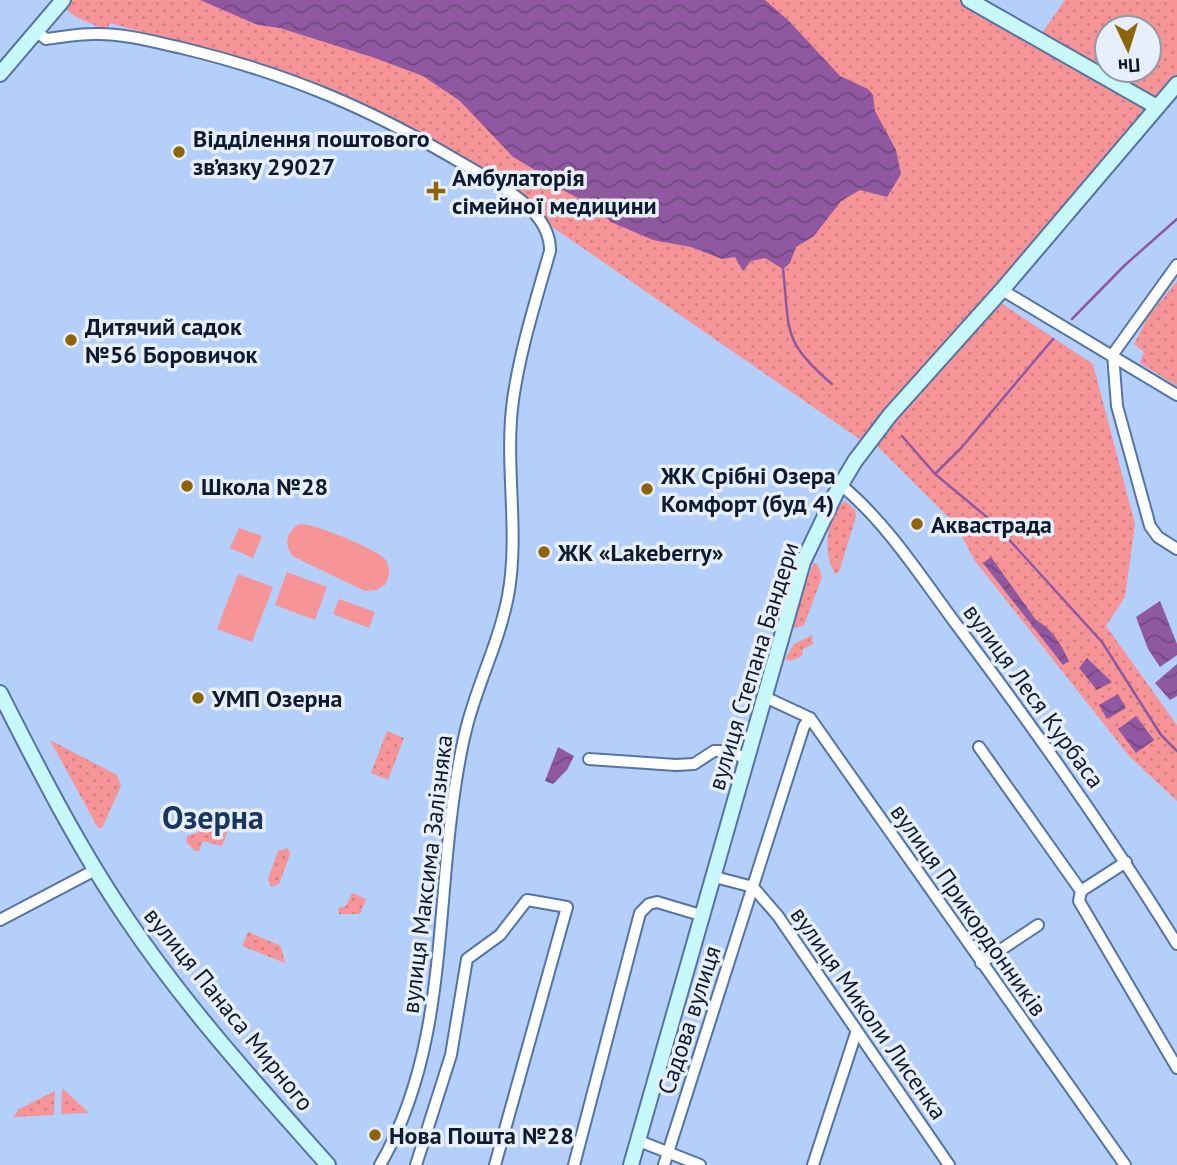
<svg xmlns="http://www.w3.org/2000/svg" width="1177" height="1165" font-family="'PT Sans',sans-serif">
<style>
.grass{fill:url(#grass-dots);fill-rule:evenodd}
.garden{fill:#f69497}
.water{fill:url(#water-waves)}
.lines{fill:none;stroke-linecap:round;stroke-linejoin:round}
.stream{stroke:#8f58a0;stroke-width:2.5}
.street-casing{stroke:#5474a4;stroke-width:14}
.secondary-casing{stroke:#5474a4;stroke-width:18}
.street{stroke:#fff;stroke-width:10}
.secondary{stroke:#c8f8fa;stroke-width:14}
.poi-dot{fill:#8e6309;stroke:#e7effa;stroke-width:2.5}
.labels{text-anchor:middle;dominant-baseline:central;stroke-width:7;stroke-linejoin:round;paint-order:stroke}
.poi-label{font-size:24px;font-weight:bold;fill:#0e1b2e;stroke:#e7effa;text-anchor:start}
.street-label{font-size:24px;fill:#0e1b2e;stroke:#e7effa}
.district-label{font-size:32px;font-weight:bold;fill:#193661;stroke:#e7effa}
</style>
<defs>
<pattern id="grass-dots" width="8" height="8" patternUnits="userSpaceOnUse" patternTransform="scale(1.75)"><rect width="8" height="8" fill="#f69497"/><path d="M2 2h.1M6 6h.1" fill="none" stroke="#d27f82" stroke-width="1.8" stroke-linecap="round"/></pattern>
<pattern id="water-waves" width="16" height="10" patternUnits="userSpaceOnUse" patternTransform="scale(1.75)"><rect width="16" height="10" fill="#8f58a0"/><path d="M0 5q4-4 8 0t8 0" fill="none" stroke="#734883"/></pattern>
</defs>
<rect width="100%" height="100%" fill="#b3cffa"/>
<g class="grass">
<path d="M70,0H961L1151,108L864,442L548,224L543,215L432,141L360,104L291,74L110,23L106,31C91,22 76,20 64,7Z"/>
<path d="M1065,0H1177V78L1156,102L1040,36ZM1107,28H1149V70H1107Z"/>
<polygon points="1177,281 1177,386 1140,363 1144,352 1134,344 1148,317"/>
<polygon points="998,301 1093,364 1135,524 1125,597 1106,626 1177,725 1177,801 1130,757 975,561 955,524 874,443"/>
<path d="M845,501L855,510L856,517L839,572L835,574C823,554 825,516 845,501Z"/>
<polygon points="813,563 818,565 822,577 804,625 797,628 792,625"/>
<polygon points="812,635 813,644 803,649 802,656 791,661 785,659 794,644"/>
<polygon points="387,731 404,738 388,780 371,773"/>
<polygon points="50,740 117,775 121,786 102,828 98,828"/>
<polygon points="231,822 222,846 203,841 199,851 195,851 186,842 187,836"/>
<polygon points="288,848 290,854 279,884 271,887 268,879 278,851"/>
<polygon points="352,893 366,899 360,914 339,914 338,908 346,906"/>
<polygon points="248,932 281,946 285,963 242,946"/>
<polygon points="62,1088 88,1112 87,1113 61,1114"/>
<polygon points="55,1091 54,1115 13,1117 19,1109"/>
</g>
<g class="garden">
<path d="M299,524C312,522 376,549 385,559C391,566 390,577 385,585L376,590L365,591L294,557C283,546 286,532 299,524Z"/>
<polygon points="239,528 262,536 253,558 230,548"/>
<polygon points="287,572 327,587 315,620 275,605"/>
<polygon points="238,574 273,587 252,642 217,629"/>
<polygon points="339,599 375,612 369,628 333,614"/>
</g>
<g class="water">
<polygon points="200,0 765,0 789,21 840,76 868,89 873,95 875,111 896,150 901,174 887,197 860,190 841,201 814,236 796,247 790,263 783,269 765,258 751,261 743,271 735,257 722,259 691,247 653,240 611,222 593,206 559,188 546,173 535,170 513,157 460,101 423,76 375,58 280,28 258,25"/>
<path d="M991,557L1036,620C1053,629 1061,645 1069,661L1063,665L983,563Z"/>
<polygon points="1160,601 1177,644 1177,655 1160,667 1148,649 1136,617"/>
<polygon points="1087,658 1112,682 1097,690 1079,668"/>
<polygon points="1177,664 1177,696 1170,700 1155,683"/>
<polygon points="1118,694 1126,708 1107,719 1099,705"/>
<polygon points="1136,716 1154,740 1136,753 1118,729"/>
<polygon points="558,747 574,756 567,770 553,784 545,781"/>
</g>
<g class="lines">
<g class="stream">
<path d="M783,269C790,330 781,341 832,384"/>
<polyline points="1072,319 1125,265 1177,219"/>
<polyline points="902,436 935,474 994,523 1102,642 1161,735 1177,751"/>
<polyline points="935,474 962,447 1053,339"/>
</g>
<defs>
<g id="street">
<path d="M36,31L46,39C62,37 78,34 94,34C123,33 155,42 182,48C290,74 371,109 465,165C497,184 551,209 550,251C536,300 520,350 513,400C504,465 520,531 508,596C499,642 480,678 468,722C459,755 454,791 450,826C437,940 440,1062 380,1165"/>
<polyline points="1002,290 1177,395"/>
<polyline points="1113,354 1117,406 1150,526 1158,537 1177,549"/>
<polyline points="1113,354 1177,265"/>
<path d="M841,485C887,523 921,577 956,624C1034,728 1108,833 1177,944"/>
<polyline points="765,697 810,718 1125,1165"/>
<polyline points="979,747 1081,891 1079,901 1177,1068"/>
<polyline points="589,759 676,765 694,764 714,751 732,751 746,760"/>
<polyline points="715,877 753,887"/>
<polyline points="753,887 778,916 949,1165"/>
<polyline points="1081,891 1126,862"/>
<polyline points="0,920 95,870"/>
<polyline points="981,963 1038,925"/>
<polyline points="639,1141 700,1165"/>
<polyline points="416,1165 451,1055 467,959 500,935 527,900 567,907 495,1165"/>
<polyline points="574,1165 640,913 649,904 657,902 704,916"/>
<polyline points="664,1165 804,726 810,718"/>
<polyline points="813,1165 856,1033"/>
</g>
<g id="secondary">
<polyline points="969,0 1157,107"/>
<polyline points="0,74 63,0"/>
<path d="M0,693C39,770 78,847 127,919C186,1007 258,1086 328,1165"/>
<polyline points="631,1165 803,562 836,493 855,461 890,415 1002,290 1177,84"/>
</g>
</defs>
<use href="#street" class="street-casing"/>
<use href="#secondary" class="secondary-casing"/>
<use href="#street" class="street"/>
<use href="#secondary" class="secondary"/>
</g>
<g class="poi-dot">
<circle cx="179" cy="152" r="7"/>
<path d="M432.5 180.5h7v7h7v7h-7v7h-7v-7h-7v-7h7z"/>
<circle cx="71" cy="340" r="7"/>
<circle cx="187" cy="486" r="7"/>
<circle cx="647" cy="489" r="7"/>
<circle cx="917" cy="524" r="7"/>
<circle cx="544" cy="552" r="7"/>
<circle cx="198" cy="698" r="7"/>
<circle cx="375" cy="1135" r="7"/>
</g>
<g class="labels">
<g class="poi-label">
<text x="193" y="138">Відділення поштового<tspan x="193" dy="28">зв’язку 29027</tspan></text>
<text x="452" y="177">Амбулаторія<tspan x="452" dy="28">сімейної медицини</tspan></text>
<text x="85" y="326">Дитячий садок<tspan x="85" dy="28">№56 Боровичок</tspan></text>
<text x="661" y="475">ЖК Срібні Озера<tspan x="661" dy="28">Комфорт (буд 4)</tspan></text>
<text x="201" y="486">Школа №28</text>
<text x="931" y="524">Аквастрада</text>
<text x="558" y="552">ЖК «Lakeberry»</text>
<text x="212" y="698">УМП Озерна</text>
<text x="389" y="1135">Нова Пошта №28</text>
</g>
<g class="street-label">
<text transform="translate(753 666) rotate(-73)">вулиця Степана Бандери</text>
<text transform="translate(1034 696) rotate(54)">вулиця Леся Курбаса</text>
<text transform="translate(427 874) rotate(-83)">вулиця Максима Залізняка</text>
<text transform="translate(969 910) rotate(55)">вулиця Прикордонників</text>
<text transform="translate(229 1009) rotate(51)">вулиця Панаса Мирного</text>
<text transform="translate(869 1013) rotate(55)">вулиця Миколи Лисенка</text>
<text transform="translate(689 1020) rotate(-72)">Садова вулиця</text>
</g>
<g class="district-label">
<text x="213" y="817">Озерна</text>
</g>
</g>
<g transform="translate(1128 49) rotate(176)"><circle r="33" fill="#e7effa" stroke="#909aa8" stroke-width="2"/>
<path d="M0-5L12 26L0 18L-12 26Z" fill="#8e6309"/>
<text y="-10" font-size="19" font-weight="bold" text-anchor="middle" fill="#0e1b2e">Пн</text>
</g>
</svg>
